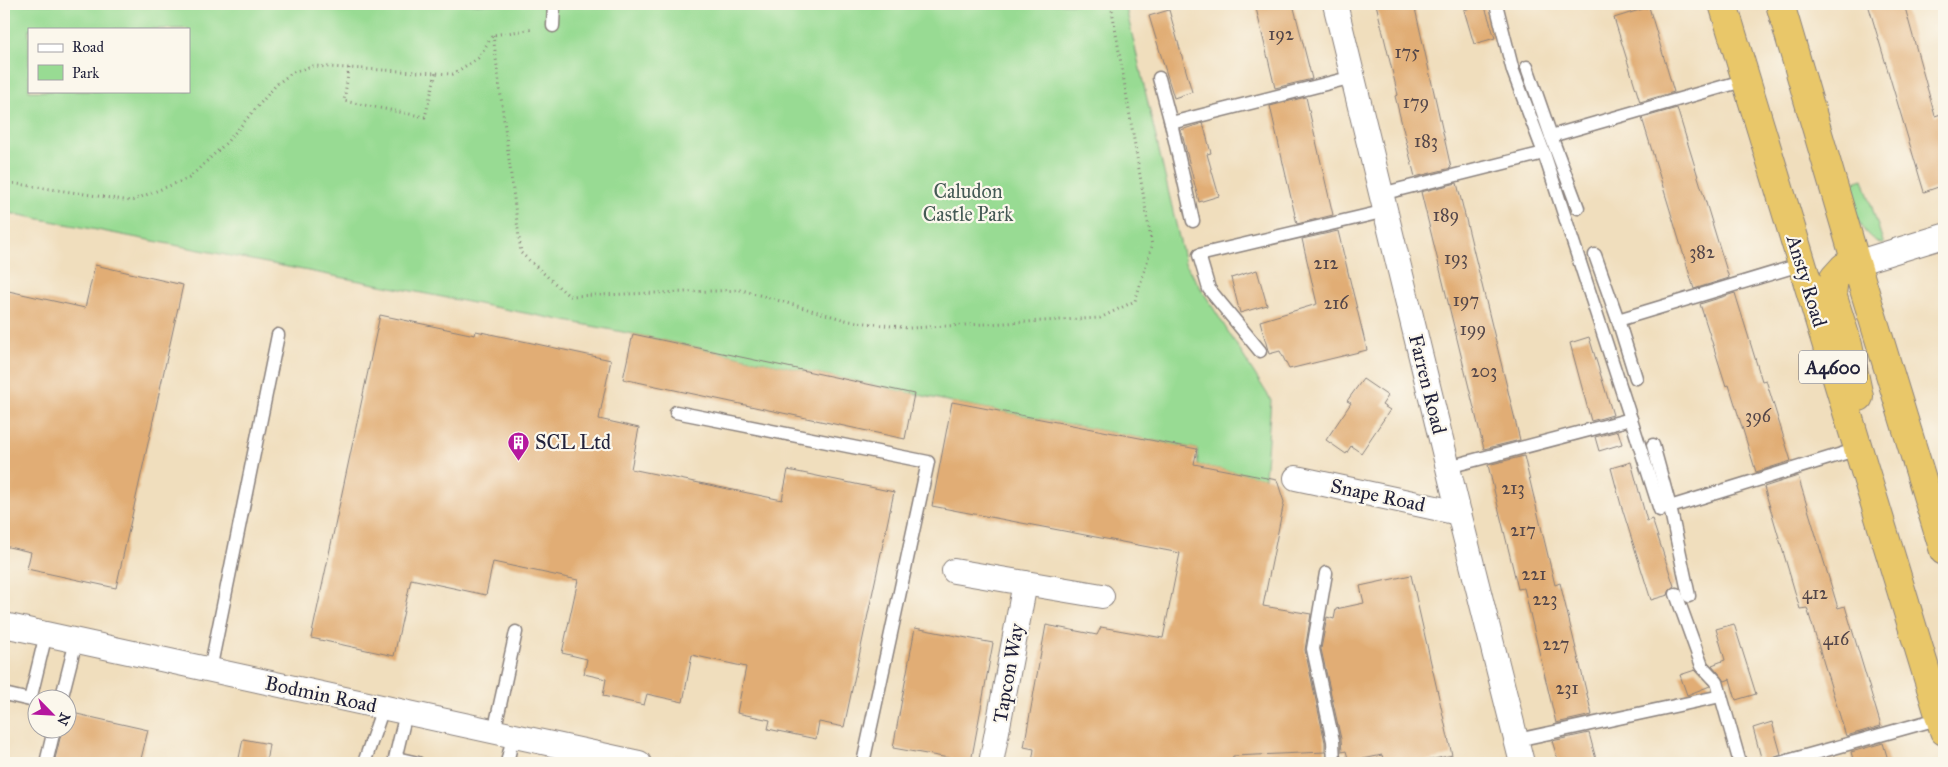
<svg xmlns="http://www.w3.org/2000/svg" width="1948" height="767" font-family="'IM FELL Great Primer',serif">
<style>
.green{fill:#98db93;stroke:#5d7e67;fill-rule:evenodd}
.building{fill:#e1ad74}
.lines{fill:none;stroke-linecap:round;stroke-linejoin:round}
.service-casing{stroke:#89807c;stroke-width:15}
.minor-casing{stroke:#89807c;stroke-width:26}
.trunk-casing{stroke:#89807c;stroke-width:30}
.path{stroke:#89807c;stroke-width:3;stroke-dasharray:1 4;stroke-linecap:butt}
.service{stroke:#fff;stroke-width:12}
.minor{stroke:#fff;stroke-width:24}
.trunk{stroke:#e9c769;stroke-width:28}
.labels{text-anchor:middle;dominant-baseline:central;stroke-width:4.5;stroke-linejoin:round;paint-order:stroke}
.number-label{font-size:18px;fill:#524549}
.shield{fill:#fbf7ec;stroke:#636270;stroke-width:1}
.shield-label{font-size:19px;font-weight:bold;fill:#22223b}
.park-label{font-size:20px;fill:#455a55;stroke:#fbf7ec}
.street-label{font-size:20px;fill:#22223b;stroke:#fbf7ec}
.poi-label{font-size:20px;fill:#22223b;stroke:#fbf7ec;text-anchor:start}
</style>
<rect width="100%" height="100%" fill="#fbf7ec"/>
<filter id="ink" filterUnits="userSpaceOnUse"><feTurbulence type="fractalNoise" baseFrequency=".02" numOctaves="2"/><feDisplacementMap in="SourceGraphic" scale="10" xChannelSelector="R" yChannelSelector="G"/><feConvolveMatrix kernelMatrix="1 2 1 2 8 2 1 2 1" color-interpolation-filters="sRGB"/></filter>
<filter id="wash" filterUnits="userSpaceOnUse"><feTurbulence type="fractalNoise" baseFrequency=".0096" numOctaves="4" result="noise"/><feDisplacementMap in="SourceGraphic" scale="20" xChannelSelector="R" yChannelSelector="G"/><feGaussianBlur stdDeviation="1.12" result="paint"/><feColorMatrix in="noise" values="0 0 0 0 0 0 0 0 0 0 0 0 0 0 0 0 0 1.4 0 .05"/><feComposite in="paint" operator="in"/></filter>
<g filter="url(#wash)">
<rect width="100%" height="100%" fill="#f0debd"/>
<g class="green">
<path d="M4,4H1125L1185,263L1271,400L1265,478L1198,465L1197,449L952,402L633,334L4,212ZM29,29H189V91H29Z"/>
<path d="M1863,179L1884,245C1856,234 1855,210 1848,184Z"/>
</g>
<g id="blocks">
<g class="building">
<polygon points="1255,4 1293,4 1312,79 1275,88"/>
<polygon points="1376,4 1414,4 1451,168 1415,177 1395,96 1398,95"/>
<polygon points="1484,4 1495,38 1474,44 1464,10"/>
<polygon points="1868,4 1904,4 1935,116 1944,113 1944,185 1924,192"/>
<polygon points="1649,7 1674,92 1640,102 1614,18"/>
<polygon points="1169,10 1192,92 1174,98 1149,16"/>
<polygon points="1306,97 1333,215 1297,224 1270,106"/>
<polygon points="1677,108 1729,278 1694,289 1642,118"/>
<polygon points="1203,123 1211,153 1207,154 1219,196 1199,202 1181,130"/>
<polygon points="1457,183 1520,440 1484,449 1421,192"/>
<polygon points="1338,231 1367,350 1289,369 1280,351 1269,354 1260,321 1317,304 1302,239"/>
<polygon points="95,265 183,285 116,588 27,569 31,552 4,546 4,290 85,308"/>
<polygon points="1257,270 1267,305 1240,313 1231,278"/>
<polygon points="1735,293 1762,381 1766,380 1791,461 1756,472 1729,385 1726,386 1700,304"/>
<polygon points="380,315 475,335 476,331 611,360 599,419 639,428 631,469 782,500 788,470 894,492 844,727 819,722 816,739 768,729 770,720 737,713 746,667 692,655 683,702 647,694 644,705 603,696 606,679 584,674 587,659 562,653 578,580 493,562 486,595 411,579 394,656 311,638"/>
<polygon points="633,334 914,394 905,439 623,379"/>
<polygon points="1589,337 1613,415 1591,421 1570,343"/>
<polygon points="1363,379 1388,396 1382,405 1390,410 1361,453 1351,446 1346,454 1326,440 1351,403 1347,401"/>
<polygon points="952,402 1197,449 1194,464 1277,480 1284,502 1263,606 1311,614 1305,650 1325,742 1325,752 1233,756 1231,763 1032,763 1034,749 1024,747 1046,625 1097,635 1101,627 1163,638 1180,553 932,506"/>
<polygon points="1618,431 1622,444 1599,451 1595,437"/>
<polygon points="1524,456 1555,585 1560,583 1592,715 1556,723 1524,588 1518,589 1488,465"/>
<polygon points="1631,462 1647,521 1652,519 1674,586 1670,589 1668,595 1651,600 1621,505 1611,468"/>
<polygon points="1798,476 1838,608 1845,606 1881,726 1846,736 1807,608 1800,609 1764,487"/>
<polygon points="1411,575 1452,755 1417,763 1384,763 1382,755 1349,762 1346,751 1342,752 1341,739 1321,649 1327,617 1334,619 1336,609 1364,603 1360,586"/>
<polygon points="1734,624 1756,694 1736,700 1730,679 1725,681 1712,665 1725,660 1716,629"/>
<polygon points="915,628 993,643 971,762 893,748"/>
<polygon points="1695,670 1710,686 1687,695 1680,675"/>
<polygon points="68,712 148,730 140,763 54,763 62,730 68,730"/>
<polygon points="1772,722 1781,754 1762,761 1753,728"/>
<polygon points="1589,733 1597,763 1559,763 1552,741"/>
<polygon points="243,739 269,744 266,763 238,763"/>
<polygon points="1883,743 1889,763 1854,763 1851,752"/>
</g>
</g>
</g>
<g filter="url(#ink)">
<use href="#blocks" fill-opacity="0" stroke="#89807c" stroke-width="1"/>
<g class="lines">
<defs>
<g id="service">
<polyline points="1496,4 1513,71 1544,153"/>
<polyline points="553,26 554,4"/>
<polyline points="1527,67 1551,136"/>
<polyline points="1159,78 1171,123"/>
<polyline points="1381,194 1544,153 1631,419"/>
<polyline points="1578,208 1551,136 1746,80"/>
<polyline points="1193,221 1171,123 1353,77"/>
<polyline points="1595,255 1618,320 1803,264"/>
<polyline points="1618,320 1636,378"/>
<polyline points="1260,351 1209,289 1199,255 1386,211"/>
<polyline points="676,412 928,462 863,763"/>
<polyline points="1653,445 1670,507 1858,449"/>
<polyline points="1448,467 1631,419 1660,510"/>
<polyline points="1670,507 1689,596"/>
<polyline points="1326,573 1313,649 1333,741 1334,763"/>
<polyline points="210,670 278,335"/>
<polyline points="4,694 30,700 46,634"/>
<polyline points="1721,696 1740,763"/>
<polyline points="61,700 76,641"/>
<polyline points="494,732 516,632"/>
<polyline points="1517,740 1721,696 1717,682 1702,666 1676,594"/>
<polyline points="396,758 418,763"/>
<polyline points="46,763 54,730"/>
<polyline points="364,763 383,708"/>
<polyline points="394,763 406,713"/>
<polyline points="507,763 513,736"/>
<polyline points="1780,763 1941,718"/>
</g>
<g id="minor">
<polyline points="1335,4 1459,513 1522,763"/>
<polyline points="1856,263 1944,236"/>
<polyline points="1296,478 1459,513"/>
<polyline points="954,571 1102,596"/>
<polyline points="4,625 639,763"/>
<polyline points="991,763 1025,583"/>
</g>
<g id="trunk">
<polyline points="1723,4 1944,731"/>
<polyline points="1780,4 1856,263 1944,551"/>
<polyline points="1856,263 1844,267 1834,278 1832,294 1848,345 1859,397"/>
</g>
</defs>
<use href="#service" class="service-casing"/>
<use href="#minor" class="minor-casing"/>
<use href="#trunk" class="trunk-casing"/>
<g class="path">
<polyline points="493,35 521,253 569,296 742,290 849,321 909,328 1100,318 1135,301 1152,246 1111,4"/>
<polyline points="349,68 344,101 425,117 436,73"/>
<polyline points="4,182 131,201 189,178 226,143 277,84 293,72 312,66 453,74 478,58 493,35 534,29"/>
</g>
<use href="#service" class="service"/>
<use href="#minor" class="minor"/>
<use href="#trunk" class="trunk"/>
</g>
</g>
<defs>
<symbol id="building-pin" viewBox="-11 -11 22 30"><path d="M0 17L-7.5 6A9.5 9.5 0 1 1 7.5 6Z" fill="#b5179e" stroke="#fbf7ec"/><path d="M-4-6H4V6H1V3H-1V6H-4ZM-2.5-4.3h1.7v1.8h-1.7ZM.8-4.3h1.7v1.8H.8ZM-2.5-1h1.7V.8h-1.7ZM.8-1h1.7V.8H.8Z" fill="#fff"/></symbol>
</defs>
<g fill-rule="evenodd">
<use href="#building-pin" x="506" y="430" width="25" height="34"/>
</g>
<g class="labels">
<g class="number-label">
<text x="1281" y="34">192</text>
<text x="1407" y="52">175</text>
<text x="1416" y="102">179</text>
<text x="1426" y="141">183</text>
<text x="1446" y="215">189</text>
<text x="1702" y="252">382</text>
<text x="1456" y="258">193</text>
<text x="1326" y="263">212</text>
<text x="1466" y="300">197</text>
<text x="1336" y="303">216</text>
<text x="1473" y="329">199</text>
<text x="1484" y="371">203</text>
<text x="1758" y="416">396</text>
<text x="1513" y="488">213</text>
<text x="1523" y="530">217</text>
<text x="1534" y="574">221</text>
<text x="1815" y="593">412</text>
<text x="1545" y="599">223</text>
<text x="1836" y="639">416</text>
<text x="1556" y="644">227</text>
<text x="1567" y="688">231</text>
</g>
<rect class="shield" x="1799" y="350.5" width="68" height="33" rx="4"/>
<g class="shield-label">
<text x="1833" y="367">A4600</text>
</g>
<g class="park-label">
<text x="968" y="191">Caludon<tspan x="968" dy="23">Castle Park</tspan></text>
</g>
<g class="street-label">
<text transform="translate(1807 281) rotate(73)">Ansty Road</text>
<text transform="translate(1428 384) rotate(76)">Farren Road</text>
<text transform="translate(1378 495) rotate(12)">Snape Road</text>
<text transform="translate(1008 673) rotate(-80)">Tapcon Way</text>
<text transform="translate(321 694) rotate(12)">Bodmin Road</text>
</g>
<g class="poi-label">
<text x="535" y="442">SCL Ltd</text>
</g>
</g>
<rect width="1948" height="767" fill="none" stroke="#fbf7ec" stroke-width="20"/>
<rect x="28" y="28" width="162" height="65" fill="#fbf7ec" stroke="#a4a2a5"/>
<rect x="38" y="44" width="25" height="8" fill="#ffffff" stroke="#a4a2a5"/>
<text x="72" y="52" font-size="15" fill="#22223b">Road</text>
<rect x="38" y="65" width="25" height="15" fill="#98db93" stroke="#a4a2a5"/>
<text x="72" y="78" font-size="15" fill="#22223b">Park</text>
<g transform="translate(52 714) rotate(114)"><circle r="24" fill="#fbf7ec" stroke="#a4a2a5"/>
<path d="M0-4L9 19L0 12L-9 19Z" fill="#b5179e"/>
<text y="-8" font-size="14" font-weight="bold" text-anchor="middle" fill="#22223b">N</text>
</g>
</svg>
